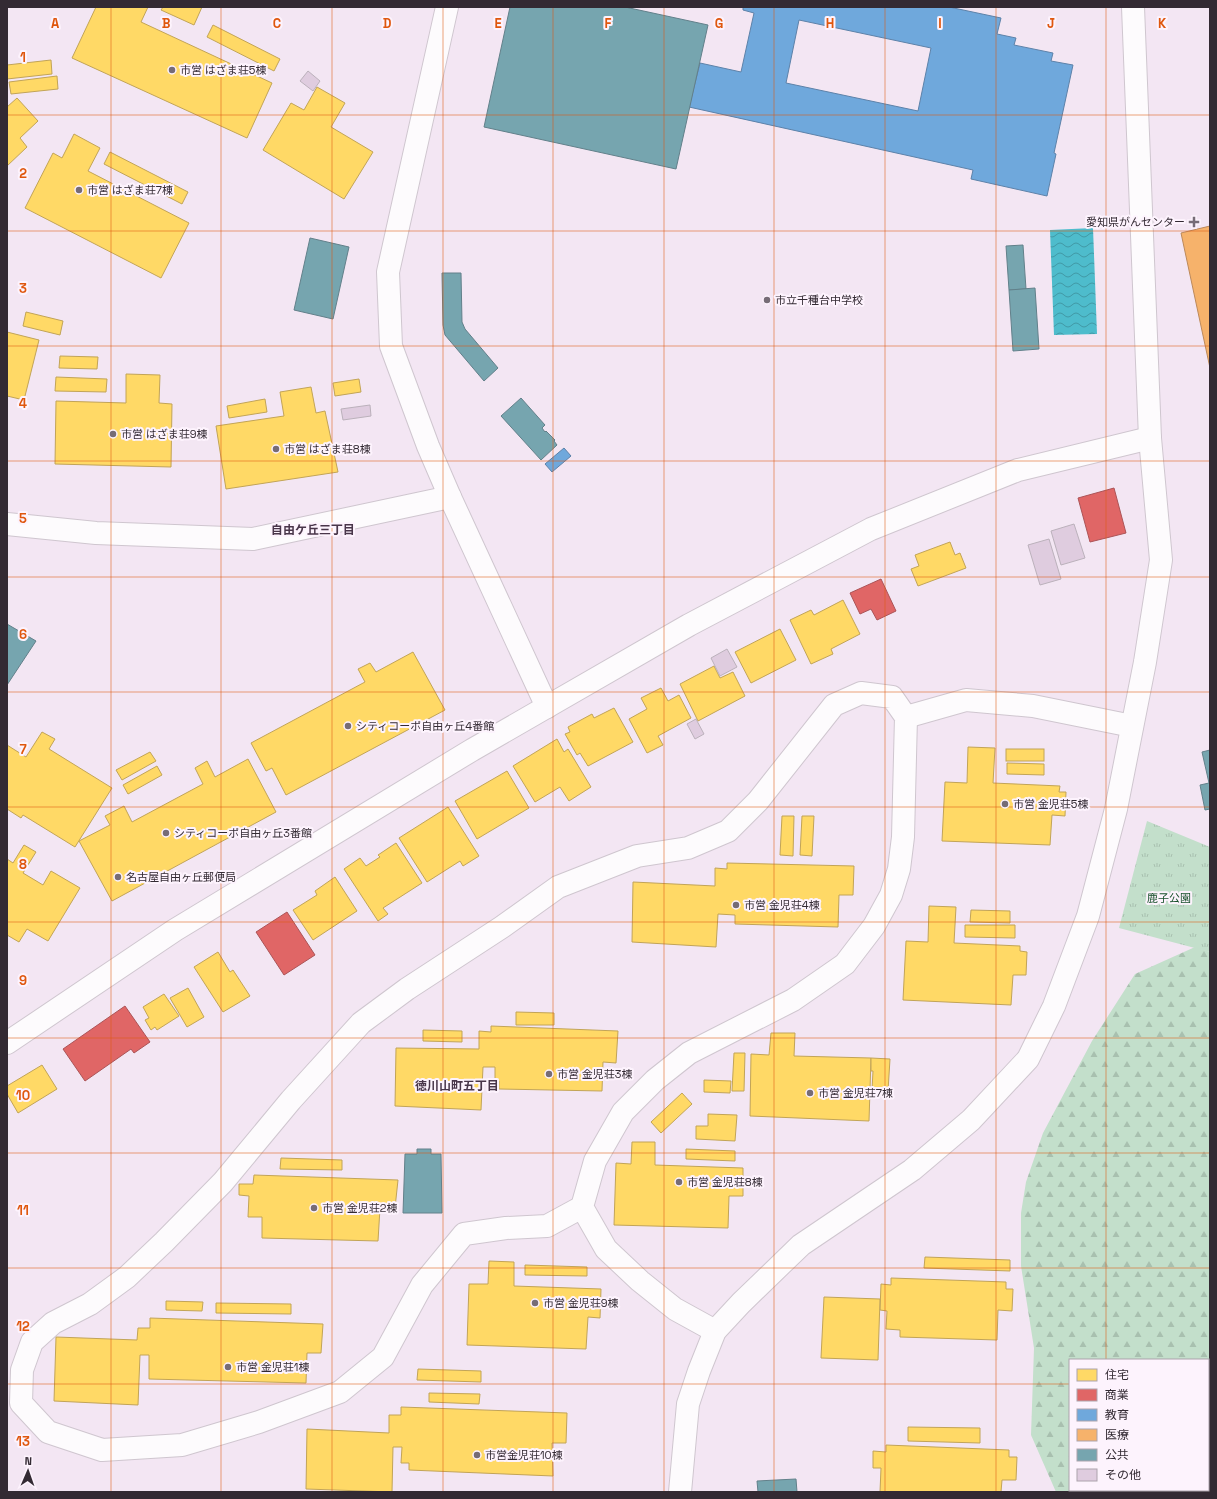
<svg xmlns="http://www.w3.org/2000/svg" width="1217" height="1499" font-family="'Space Grotesk','Noto Sans JP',sans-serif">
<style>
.forest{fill:url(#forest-firs);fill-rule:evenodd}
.park{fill:url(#park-tufts)}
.water{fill:url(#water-waves)}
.homes{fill:#ffd966;stroke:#c2a457}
.shops{fill:#e06666;stroke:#ac5457}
.schools{fill:#6fa8dc;stroke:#5d82a9;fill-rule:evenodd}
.health{fill:#f6b26b;stroke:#bc895a}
.public{fill:#76a5af;stroke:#62808a}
.building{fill:#dfccdf;stroke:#bbb1bb}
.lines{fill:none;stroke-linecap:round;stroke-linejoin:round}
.minor-casing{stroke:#cfc6cf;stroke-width:24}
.minor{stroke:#fdfbfd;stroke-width:22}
.grid{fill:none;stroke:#df570e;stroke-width:1;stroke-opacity:0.55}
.poi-dot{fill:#766c76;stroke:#fdf3fd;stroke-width:1.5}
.labels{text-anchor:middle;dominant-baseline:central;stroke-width:4;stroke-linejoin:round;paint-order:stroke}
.poi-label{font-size:11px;fill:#332a33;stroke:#fdf3fd;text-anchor:start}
.park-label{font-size:11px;fill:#16502a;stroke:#fdf3fd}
.neighbourhood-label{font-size:12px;font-weight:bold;fill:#49364a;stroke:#fdf3fd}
.grid-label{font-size:13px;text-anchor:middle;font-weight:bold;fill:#df570e;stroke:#fdf3fd;stroke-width:4;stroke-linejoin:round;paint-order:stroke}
</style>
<defs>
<pattern id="forest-firs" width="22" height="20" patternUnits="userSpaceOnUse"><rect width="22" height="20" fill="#c3dfcb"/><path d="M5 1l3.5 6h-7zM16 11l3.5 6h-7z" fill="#a8c0af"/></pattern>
<pattern id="park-tufts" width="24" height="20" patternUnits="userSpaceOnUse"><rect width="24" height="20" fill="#c3dfcb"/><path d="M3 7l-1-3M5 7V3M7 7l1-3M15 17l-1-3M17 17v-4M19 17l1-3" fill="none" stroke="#a8c0af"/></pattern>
<pattern id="water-waves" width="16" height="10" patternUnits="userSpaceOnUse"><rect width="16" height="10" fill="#4ebccc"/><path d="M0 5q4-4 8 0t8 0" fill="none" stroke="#4199a6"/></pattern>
</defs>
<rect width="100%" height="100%" fill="#f3e6f3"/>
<path class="forest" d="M1195,947L1210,952V1492H1056L1031,1435L1034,1348L1021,1266V1213L1026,1182L1043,1133L1092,1041L1135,974ZM1070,1360H1208V1490H1070Z"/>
<polygon class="park" points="1147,821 1210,847 1210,952 1119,928"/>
<polygon class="water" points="1093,228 1097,334 1054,335 1050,230"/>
<g class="homes">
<polygon points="96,7 148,7 141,22 272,83 247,138 72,58"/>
<polygon points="163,7 202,7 194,25 161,10"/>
<polygon points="213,25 280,59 274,71 207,37"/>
<polygon points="51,60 52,74 7,79 7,65"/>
<polygon points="57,76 58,89 11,94 9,82"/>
<polygon points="317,87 345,103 331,127 373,152 344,199 263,150 291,103 304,110"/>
<polygon points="17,98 38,121 20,138 27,147 7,166 7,107"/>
<polygon points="74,134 100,148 88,171 189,223 161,278 25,208 53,153 62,158"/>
<polygon points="110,152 188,192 182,204 104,164"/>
<polygon points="26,312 63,321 60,335 23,326"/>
<polygon points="7,332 39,340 24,400 7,396"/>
<polygon points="60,356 98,357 97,369 59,368"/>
<polygon points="126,374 160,375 159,403 172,404 171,467 55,464 56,401 126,403"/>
<polygon points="56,377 107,379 106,392 55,391"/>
<polygon points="359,379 361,392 335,396 333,383"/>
<polygon points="311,387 316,413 325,411 338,472 226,489 216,426 284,416 280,392"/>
<polygon points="265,399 267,412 229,418 227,406"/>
<polygon points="950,542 955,555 960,553 966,568 918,586 911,569 919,566 915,555"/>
<polygon points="843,600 860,634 831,649 833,654 811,664 790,620 811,610 814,615"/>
<polygon points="780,629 796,660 751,683 735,652"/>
<polygon points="413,652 445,710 286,795 272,768 266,771 251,743 365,682 358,669 370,663 376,672"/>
<polygon points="714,666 720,678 733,672 745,696 698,721 680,684"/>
<polygon points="661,688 668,701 679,695 691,718 658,736 663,745 647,753 629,719 647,709 641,698"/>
<polygon points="614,708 633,742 588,766 580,753 577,755 565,734 570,732 568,727 592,714 594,718"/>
<polygon points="42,732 55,739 49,749 112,788 75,847 23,815 21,818 7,809 7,745 26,757"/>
<polygon points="557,739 564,752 568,749 591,787 569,801 560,787 535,802 513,766"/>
<polygon points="968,747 995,748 993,783 1060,786 1059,792 1066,792 1065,816 1052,815 1050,845 942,841 945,782 967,783"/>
<rect x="1006" y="749" width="38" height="12"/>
<polygon points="150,752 156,761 122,780 116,770"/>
<polygon points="248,759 276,812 112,901 79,841 110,825 105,816 124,806 132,822 203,784 195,768 207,761 215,777"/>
<polygon points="1007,763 1044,764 1044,775 1007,774"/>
<polygon points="157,766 162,775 128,794 123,785"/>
<polygon points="507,771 529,808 477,839 455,801"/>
<polygon points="448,807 479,856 463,866 460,861 427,882 399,838"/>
<polygon points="782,816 794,816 793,856 780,855"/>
<polygon points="802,816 814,816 812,856 800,855"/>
<polygon points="396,843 422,883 383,908 388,914 378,921 344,869 360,858 366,866 380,857 378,855"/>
<polygon points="24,845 36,852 23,873 43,885 51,871 80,888 48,941 27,929 19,942 7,935 7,859 13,863"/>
<polygon points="727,863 854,866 853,895 839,895 838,927 735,924 735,915 718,914 716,947 632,942 633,882 715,886 715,868 727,869"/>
<polygon points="335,877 357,911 313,940 293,910 317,895 315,891"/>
<polygon points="929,906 956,907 954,943 1020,946 1020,951 1027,952 1026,975 1013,975 1011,1005 903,1000 906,941 928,942"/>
<polygon points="971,910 1010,911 1010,923 970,922"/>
<polygon points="965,925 1015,925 1015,938 965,937"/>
<polygon points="218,952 230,972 233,970 250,996 223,1012 194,967"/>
<polygon points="188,988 204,1017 187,1027 170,998"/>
<polygon points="164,994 179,1016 157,1030 155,1027 151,1030 145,1020 149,1018 143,1007"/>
<polygon points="516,1012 554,1013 554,1025 516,1025"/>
<polygon points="491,1026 618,1031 616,1063 603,1062 602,1091 499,1089 499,1081 495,1081 495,1067 483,1067 481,1110 395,1106 396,1048 479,1049 479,1031 491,1032"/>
<polygon points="423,1030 462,1031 462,1042 423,1041"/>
<polygon points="771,1033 795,1033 794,1056 871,1058 869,1121 750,1116 751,1054 769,1055"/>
<polygon points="734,1053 745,1053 744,1091 732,1091"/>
<polygon points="871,1058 890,1059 888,1091 872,1090 873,1071 871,1071"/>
<polygon points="42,1065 57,1089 18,1113 7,1094 7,1086"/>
<polygon points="704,1080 731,1081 730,1093 704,1092"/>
<polygon points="682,1093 692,1104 661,1133 651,1122"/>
<polygon points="708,1114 737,1115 735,1141 696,1139 696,1126 708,1126"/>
<polygon points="632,1142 655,1142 655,1165 743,1168 743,1196 729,1196 728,1228 614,1225 616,1163 631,1164"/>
<polygon points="686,1149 735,1151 735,1161 686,1159"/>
<polygon points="281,1158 342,1160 342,1170 280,1169"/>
<polygon points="254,1175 398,1180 395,1208 380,1208 378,1241 262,1238 262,1217 248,1217 249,1196 239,1195 239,1184 253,1184"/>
<polygon points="925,1257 1010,1260 1010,1271 924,1268"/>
<polygon points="489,1261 514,1262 514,1286 601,1289 600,1318 588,1317 586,1349 467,1345 469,1284 488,1284"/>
<polygon points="525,1265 587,1267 587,1276 525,1275"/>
<polygon points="891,1278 1006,1282 1006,1289 1013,1289 1012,1311 998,1310 997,1340 900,1337 900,1330 886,1329 887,1311 880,1310 881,1284 891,1285"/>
<polygon points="824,1297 880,1299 878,1360 821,1358"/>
<polygon points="166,1301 203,1302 202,1311 166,1310"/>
<polygon points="216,1303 291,1304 291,1314 216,1313"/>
<polygon points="150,1318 323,1324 321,1353 307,1353 306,1383 149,1379 149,1355 140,1355 138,1405 54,1401 56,1337 137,1340 138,1328 150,1328"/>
<polygon points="418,1369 481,1371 481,1382 417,1380"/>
<polygon points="429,1393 480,1394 479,1404 429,1402"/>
<polygon points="401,1407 567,1413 566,1443 552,1443 553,1476 409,1470 409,1463 401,1463 402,1447 393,1447 392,1492 306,1489 307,1429 389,1433 389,1415 401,1415"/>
<polygon points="908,1427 980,1428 980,1443 908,1441"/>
<polygon points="886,1445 1009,1450 1009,1457 1017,1457 1016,1480 1002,1480 1001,1492 880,1492 881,1468 873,1468 873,1451 886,1452"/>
</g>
<g class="shops">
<polygon points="1114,488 1126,533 1090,542 1078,498"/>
<polygon points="881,579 896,611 877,620 871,609 860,614 850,593"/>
<polygon points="287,912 315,955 284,975 256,932"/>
<polygon points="125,1006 150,1042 134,1053 131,1049 85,1081 63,1049"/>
</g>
<g class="schools">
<path d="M743,7H949L1001,18L997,34L1016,38L1014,45L1053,53L1051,61L1073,65L1054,153L1056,154L1047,196L971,179L973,170L689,107L700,63L741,72L754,13L743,10ZM799,20L931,48L918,111L786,83Z"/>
<polygon points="564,448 571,456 552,472 545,464"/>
</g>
<polygon class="health" points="1210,226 1210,368 1181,233"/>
<g class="public">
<polygon points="510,7 625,7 708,25 676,169 484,127"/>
<polygon points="310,238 349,247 333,319 294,310"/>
<polygon points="1023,245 1026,289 1009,290 1006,246"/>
<polygon points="442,273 461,273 462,322 465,329 498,368 484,381 445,335 443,325"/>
<polygon points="1035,288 1039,349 1013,351 1009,290"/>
<polygon points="521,398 545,425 542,428 545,432 546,431 555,440 554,441 557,445 541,460 501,416"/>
<polygon points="7,624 36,641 7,685"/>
<polygon points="1210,750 1210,809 1205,810 1200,785 1209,783 1202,752"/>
<polygon points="417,1149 431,1149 431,1154 441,1154 442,1213 403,1213 405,1154 417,1154"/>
<polygon points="796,1479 797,1492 758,1492 757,1481"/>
</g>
<g class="building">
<polygon points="308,71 320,81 313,91 300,81"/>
<polygon points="370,405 371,416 343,420 341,409"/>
<polygon points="1074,524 1085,558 1061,565 1051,531"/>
<polygon points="1049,539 1061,579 1040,585 1028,545"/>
<polygon points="727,649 737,667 720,676 711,658"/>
<polygon points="696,719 704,734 695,739 687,724"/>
</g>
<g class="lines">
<defs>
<g id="minor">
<polyline points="447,7 388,272 391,346 428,446 450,497 547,707"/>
<polyline points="7,524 96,533 253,539 450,497"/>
<polyline points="906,717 966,700 1033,706 1132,726"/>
<polyline points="7,1043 175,930 472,750 689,625 871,529 1018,470 1150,438"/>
<polyline points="582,1207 547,1226 506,1228 464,1234 422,1285 383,1357 340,1392 259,1422 182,1445 102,1450 48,1432 21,1403 22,1370 32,1342 53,1323 90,1304 127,1277 164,1242 223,1182 291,1100 361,1023 407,989 502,927 558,887 637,856 688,848 728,831 758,801 834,705 861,693 892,697 906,717 903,837 899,869 891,895 874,926 845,964 793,1000 689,1053 655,1080 623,1112 595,1161 582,1207 606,1249 640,1281 675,1309 715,1331"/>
<polyline points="680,1492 688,1404 699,1371 715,1331 741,1303 801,1245 912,1170 971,1120 1028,1059 1054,1006 1088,916 1116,809 1145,662 1161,560 1150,438 1133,7"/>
</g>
</defs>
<use href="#minor" class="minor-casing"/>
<use href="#minor" class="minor"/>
</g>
<path class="grid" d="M111,7V1492M221,7V1492M332,7V1492M443,7V1492M553,7V1492M664,7V1492M774,7V1492M885,7V1492M996,7V1492M1106,7V1360M7,115H1210M7,231H1210M7,346H1210M7,461H1210M7,577H1210M7,692H1210M7,807H1210M7,922H1210M7,1038H1210M7,1153H1210M7,1268H1210M7,1384H1070M1208,1384H1210M1106,1490V1492"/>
<g class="poi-dot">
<circle cx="172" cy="70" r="4"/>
<circle cx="79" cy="190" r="4"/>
<path d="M1192 216h4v4h4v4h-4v4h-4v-4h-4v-4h4z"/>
<circle cx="767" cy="300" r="4"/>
<circle cx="113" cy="434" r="4"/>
<circle cx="276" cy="449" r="4"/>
<circle cx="348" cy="726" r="4"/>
<circle cx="1005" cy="804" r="4"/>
<circle cx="166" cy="833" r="4"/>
<circle cx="118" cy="877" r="4"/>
<circle cx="736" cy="905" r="4"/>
<circle cx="549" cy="1074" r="4"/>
<circle cx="810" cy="1093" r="4"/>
<circle cx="679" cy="1182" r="4"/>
<circle cx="314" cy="1208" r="4"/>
<circle cx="535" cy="1303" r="4"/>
<circle cx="228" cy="1367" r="4"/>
<circle cx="477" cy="1455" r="4"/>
</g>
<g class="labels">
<g class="poi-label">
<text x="180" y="70">市営 はざま荘5棟</text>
<text x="87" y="190">市営 はざま荘7棟</text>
<text x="1185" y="222" text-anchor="end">愛知県がんセンター</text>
<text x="775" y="300">市立千種台中学校</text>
<text x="121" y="434">市営 はざま荘9棟</text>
<text x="284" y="449">市営 はざま荘8棟</text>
<text x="356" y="726">シティコーポ自由ヶ丘4番館</text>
<text x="1013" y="804">市営 金児荘5棟</text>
<text x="174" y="833">シティコーポ自由ヶ丘3番館</text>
<text x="126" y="877">名古屋自由ヶ丘郵便局</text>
<text x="744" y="905">市営 金児荘4棟</text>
<text x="557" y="1074">市営 金児荘3棟</text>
<text x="818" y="1093">市営 金児荘7棟</text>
<text x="687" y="1182">市営 金児荘8棟</text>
<text x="322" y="1208">市営 金児荘2棟</text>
<text x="543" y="1303">市営 金児荘9棟</text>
<text x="236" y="1367">市営 金児荘1棟</text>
<text x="485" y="1455">市営金児荘10棟</text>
</g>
<g class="park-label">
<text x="1169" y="898">鹿子公園</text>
</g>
<g class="neighbourhood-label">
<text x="313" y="530">自由ケ丘三丁目</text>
<text x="457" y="1086">徳川山町五丁目</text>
</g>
</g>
<g class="grid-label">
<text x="55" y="28">A</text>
<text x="166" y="28">B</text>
<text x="277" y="28">C</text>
<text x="387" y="28">D</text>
<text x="498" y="28">E</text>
<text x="608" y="28">F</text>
<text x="719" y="28">G</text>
<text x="830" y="28">H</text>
<text x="940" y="28">I</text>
<text x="1051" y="28">J</text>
<text x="1162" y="28">K</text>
<text x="23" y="62">1</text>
<text x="23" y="178">2</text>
<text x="23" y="293">3</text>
<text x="23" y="408">4</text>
<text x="23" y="523">5</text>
<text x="23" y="639">6</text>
<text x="23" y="754">7</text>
<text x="23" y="869">8</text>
<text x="23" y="985">9</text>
<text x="23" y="1100">10</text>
<text x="23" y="1215">11</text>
<text x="23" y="1331">12</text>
<text x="23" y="1446">13</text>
</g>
<rect width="1217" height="1499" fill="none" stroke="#332a33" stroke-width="16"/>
<rect x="1069" y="1359" width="140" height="132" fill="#fdf3fd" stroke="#aca3ac"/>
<rect x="1077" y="1369" width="20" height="12" fill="#ffd966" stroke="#aca3ac"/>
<text x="1105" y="1379" font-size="12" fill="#332a33">住宅</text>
<rect x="1077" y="1389" width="20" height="12" fill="#e06666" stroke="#aca3ac"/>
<text x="1105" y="1399" font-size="12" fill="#332a33">商業</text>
<rect x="1077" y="1409" width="20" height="12" fill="#6fa8dc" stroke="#aca3ac"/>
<text x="1105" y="1419" font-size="12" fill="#332a33">教育</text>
<rect x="1077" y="1429" width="20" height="12" fill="#f6b26b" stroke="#aca3ac"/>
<text x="1105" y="1439" font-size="12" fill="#332a33">医療</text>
<rect x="1077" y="1449" width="20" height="12" fill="#76a5af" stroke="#aca3ac"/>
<text x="1105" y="1459" font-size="12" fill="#332a33">公共</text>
<rect x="1077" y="1469" width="20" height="12" fill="#dfccdf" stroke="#aca3ac"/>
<text x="1105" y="1479" font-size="12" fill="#332a33">その他</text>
<g transform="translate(28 1471) rotate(2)" stroke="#fdf3fd" stroke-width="3" paint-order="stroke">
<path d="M0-3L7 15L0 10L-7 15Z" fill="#332a33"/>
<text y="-6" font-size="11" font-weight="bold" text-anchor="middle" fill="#332a33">N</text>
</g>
</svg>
